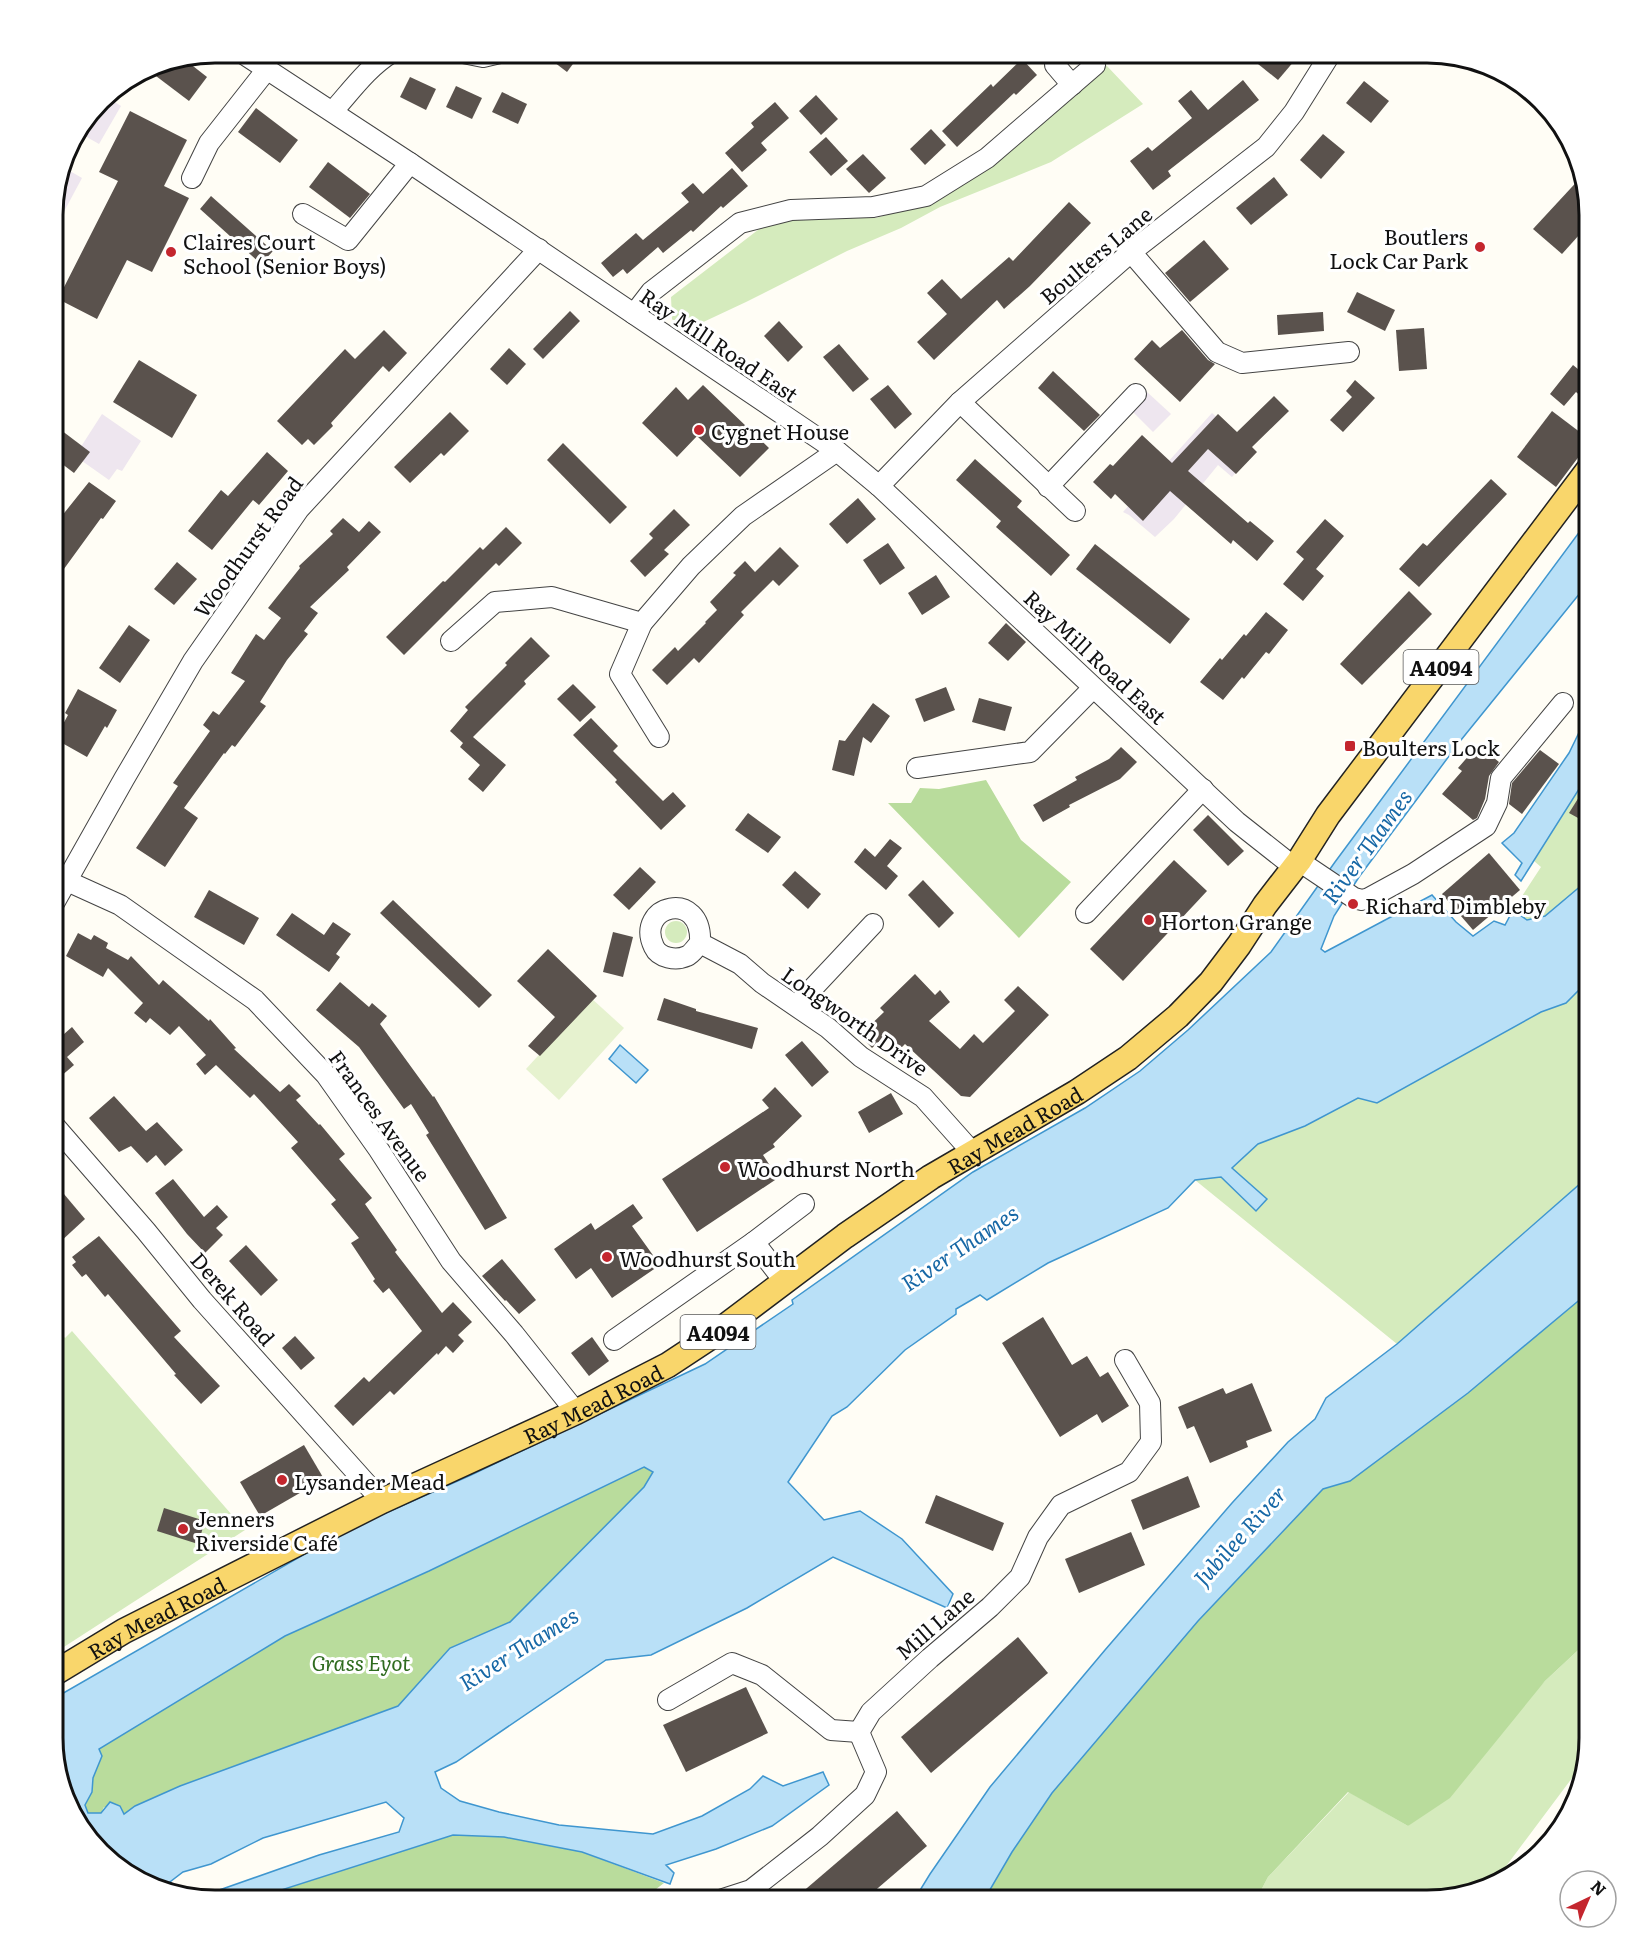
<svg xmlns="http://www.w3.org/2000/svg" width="1642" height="1953" font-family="Literata,serif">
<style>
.industrial{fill:#eee6ef}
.green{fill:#d5ebbd}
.forest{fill:#b9dc9c}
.pitch{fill:#e6f2cf}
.water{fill:#b9e0f7;stroke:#3f96cf;stroke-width:1.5;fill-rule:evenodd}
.building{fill:#5a524d}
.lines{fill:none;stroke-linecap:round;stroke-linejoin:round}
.minor-casing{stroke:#444;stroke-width:22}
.major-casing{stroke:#222;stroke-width:27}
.minor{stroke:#fff;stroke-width:20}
.major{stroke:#f9d66b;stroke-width:24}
.poi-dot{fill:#c4262e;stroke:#fff;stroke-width:2}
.labels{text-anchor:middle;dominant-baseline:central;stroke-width:6;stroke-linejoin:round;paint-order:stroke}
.shield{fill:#fff;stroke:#585858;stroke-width:1.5}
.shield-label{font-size:20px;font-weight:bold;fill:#111}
.poi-label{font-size:21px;fill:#111;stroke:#fff;text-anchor:start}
.street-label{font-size:21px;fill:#111;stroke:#fff}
.park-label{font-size:21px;font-style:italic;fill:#2f6b1f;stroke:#fff}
.water-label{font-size:22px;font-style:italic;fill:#1768a6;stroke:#fff}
.rim{fill:none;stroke:#111;stroke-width:3}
</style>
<rect width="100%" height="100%" fill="#fffdf5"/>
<g class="industrial">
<polygon points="105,96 121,106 99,144 78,132"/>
<polygon points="63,167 82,178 53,232 53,204"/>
<polygon points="1147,392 1171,414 1153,432 1131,410"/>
<polygon points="1212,413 1255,452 1232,477 1218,465 1174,519 1155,537 1129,515 1123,512"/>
<polygon points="102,414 141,441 122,471 117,469 109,480 75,456"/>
</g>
<g class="green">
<polygon points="1106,65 1143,104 1051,162 940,207 901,228 847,251 746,302 682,332 672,319 671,297 767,223 805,218 876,218 943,198 1012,150"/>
<polygon points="1589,783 1589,879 1545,916 1527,920 1513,910 1541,867 1534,861 1579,789"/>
<circle cx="676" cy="932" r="11"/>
<polygon points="1589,988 1589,1176 1397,1344 1195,1180 1221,1177 1256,1211 1267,1199 1232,1168 1258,1144 1305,1126 1358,1098 1541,1012 1566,1003 1579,990"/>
<polygon points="53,1323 65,1338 72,1331 245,1530 53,1654"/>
<path d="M1589,1640C1589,1676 1596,1733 1581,1766L1492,1885L1479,1892L1428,1900H1256L1268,1877L1349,1792L1408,1826L1545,1681Z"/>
<polygon points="1576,1796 1573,1810 1526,1867 1518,1872"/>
</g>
<g class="forest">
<polygon points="986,780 1021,840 1071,882 1019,938 888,803 911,803 920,788 939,789"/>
<polygon points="1589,1292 1589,1640 1545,1681 1450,1798 1408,1826 1348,1792 1268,1877 1256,1900 984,1900 1012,1852 1052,1793 1198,1621 1323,1489 1350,1481 1468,1393"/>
<polygon points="644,1467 653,1472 644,1487 510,1622 450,1648 398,1706 180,1786 135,1806 124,1814 104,1807 101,1813 88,1813 85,1805 92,1792 93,1778 101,1756 98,1749 285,1636 429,1571"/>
<polygon points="453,1835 504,1837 582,1852 664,1883 642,1900 250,1900"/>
</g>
<polygon class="pitch" points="591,998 624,1028 559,1100 526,1069"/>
<g class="water">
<path d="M1589,519V582L1461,740L1359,877L1334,916L1321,949L1325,952L1432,895L1456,922L1473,936L1494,921L1505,925L1513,910L1527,920L1545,916L1589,879V988L1579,990L1566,1003L1541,1012L1377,1103L1358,1098L1305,1126L1258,1144L1232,1168L1267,1199L1256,1211L1221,1177L1195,1180L1168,1208L1048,1263L987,1300L980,1295L956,1309V1314L905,1350L847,1407L832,1416L788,1482L824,1520L860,1511L902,1539L953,1594L947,1608L833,1557L747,1608L651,1655L606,1660L456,1762L435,1772L441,1788L460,1801L499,1812L559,1825L653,1834L702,1816L750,1789L763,1776L783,1786L823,1772L829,1785L772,1826L716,1849L666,1865L674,1873L670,1884L582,1852L504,1837L453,1835L250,1900H214L202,1898L208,1894L319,1855L399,1832L404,1818L386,1802L263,1838L211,1864L183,1872L162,1888L143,1884L86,1837L61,1790L53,1739V1699L343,1532L471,1475L705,1364L793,1304L792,1300L973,1172L1085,1108L1140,1071L1188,1030L1271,952L1335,862ZM644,1467L653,1472L644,1487L510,1622L450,1648L398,1706L180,1786L135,1806L124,1814L120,1806L110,1802L101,1813H88L85,1805L92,1792L93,1778L102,1756L99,1749L285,1636L429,1571Z"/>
<polygon points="1589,712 1589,783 1579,789 1521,881 1515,875 1522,863 1502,843 1514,833 1569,753"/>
<polygon points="620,1045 648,1070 636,1083 609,1059"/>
<polygon points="1589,1176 1589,1292 1468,1393 1350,1481 1323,1489 1198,1621 1052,1793 1012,1852 984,1900 914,1900 930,1874 990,1787 1105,1650 1232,1503 1288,1442 1315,1419 1326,1398 1397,1344"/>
</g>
<g class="building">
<polygon points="542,53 581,53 567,72"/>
<polygon points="1268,53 1301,53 1278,80 1258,64"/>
<polygon points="184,59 207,77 189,101 152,73 160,63"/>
<polygon points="1022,59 1037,75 1016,95 1014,93 957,147 942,131 991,84 993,87"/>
<polygon points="410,77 436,89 426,110 400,97"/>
<polygon points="1243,80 1259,100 1168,171 1171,176 1153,190 1130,161 1148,147 1152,151 1192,118 1178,101 1191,90 1208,110"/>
<polygon points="1364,81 1389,101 1371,123 1346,103"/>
<polygon points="456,86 482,98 472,119 446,107"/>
<polygon points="502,92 527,104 518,124 492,112"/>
<polygon points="816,95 838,119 821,135 799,111"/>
<polygon points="775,102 789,118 761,143 767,150 742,172 725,153 754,127 751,123"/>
<polygon points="256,108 298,140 280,163 238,132"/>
<polygon points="130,111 187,140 164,186 189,198 152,272 127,260 97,319 58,299 118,181 99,172"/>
<polygon points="931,129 946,145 925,165 910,149"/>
<polygon points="1323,134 1345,152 1321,179 1300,160"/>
<polygon points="826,137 848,161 831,176 809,152"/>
<polygon points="863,154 886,178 869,193 846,169"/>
<polygon points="328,162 370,194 350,218 309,187"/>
<polygon points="732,168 748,186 723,208 721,206 693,232 691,230 663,253 658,247 627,274 623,269 613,277 601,263 636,233 643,240 689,202 681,193 693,183 703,194"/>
<polygon points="1583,175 1589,224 1562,254 1533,229"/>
<polygon points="1274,177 1288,195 1251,225 1236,208"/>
<polygon points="211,196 273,251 261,264 200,209"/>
<polygon points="1069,202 1091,223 1030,286 1004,309 997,300 934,360 917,342 947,314 927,293 942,279 961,299 1009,257 1013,261"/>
<polygon points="1204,240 1229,269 1190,302 1165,273"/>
<polygon points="1357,292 1395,310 1385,331 1347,312"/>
<polygon points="570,311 580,321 543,359 533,349"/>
<polygon points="1323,312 1324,331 1278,335 1277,315"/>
<polygon points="779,321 803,347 788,362 764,336"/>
<polygon points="1424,328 1427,369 1399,371 1396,330"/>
<polygon points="384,330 407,353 389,372 383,366 331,423 333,426 314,445 308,439 302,445 277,421 345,349 355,359"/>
<polygon points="1182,330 1208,360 1215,364 1180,402 1134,359 1152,340 1160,348"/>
<polygon points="839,344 869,379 853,392 823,357"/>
<polygon points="509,348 526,364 507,385 490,369"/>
<polygon points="139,360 197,395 172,438 113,402"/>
<polygon points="1573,365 1589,378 1589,403 1576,392 1564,406 1550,394"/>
<polygon points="1053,371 1100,415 1084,431 1038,388"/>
<polygon points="1355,380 1375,398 1343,432 1330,420 1352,397 1346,391"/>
<polygon points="703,385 769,448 740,477 697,436 677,457 642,423 676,387 688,400"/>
<polygon points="888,385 912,414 895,429 870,399"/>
<polygon points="1274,396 1289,411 1252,447 1257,452 1236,474 1208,449 1188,471 1248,523 1250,521 1274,541 1257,561 1233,540 1231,544 1170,491 1143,521 1115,494 1111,499 1093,482 1110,464 1113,466 1142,435 1172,463 1218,414 1237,432"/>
<polygon points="1552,411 1589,439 1589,443 1556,487 1517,457"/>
<polygon points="450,412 469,431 444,456 441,453 410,483 394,467"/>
<polygon points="53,424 90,452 74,473 53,457"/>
<polygon points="563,443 627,507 610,524 547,460"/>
<polygon points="267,452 288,471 259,505 253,500 212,550 188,531 221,490 228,496"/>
<polygon points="975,459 1022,501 1017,507 1070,555 1051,576 996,527 1001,521 956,480"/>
<polygon points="1491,479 1507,494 1419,587 1399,569 1423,543 1427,546"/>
<polygon points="89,482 116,501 103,519 101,518 53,584 53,527"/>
<polygon points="858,498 876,519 847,544 829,524"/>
<polygon points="674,509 690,525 664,550 669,554 645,577 630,561 653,538 649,534"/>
<polygon points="343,518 359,532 369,521 381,532 347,567 349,570 310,607 318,613 304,631 308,634 287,660 260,702 266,706 235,747 232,745 225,754 224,753 184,808 198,818 165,867 136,848 178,786 173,783 210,731 203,725 213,711 219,715 245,681 231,673 256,634 264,640 281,618 268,608 300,568 299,566 333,534 330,531"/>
<polygon points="1325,519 1344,536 1316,569 1324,576 1303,601 1283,584 1304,559 1296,552"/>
<polygon points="506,527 522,543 499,566 496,563 404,655 386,637 443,581 445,582 480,547 483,550"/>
<polygon points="888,543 905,568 880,585 863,560"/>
<polygon points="1095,544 1190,619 1170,644 1076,569"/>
<polygon points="780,547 799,566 779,586 773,580 741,612 744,615 699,663 694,658 667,685 652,670 675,647 678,651 706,623 705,622 717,610 710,602 736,575 733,573 745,561 755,572"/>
<polygon points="177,562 197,579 174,605 154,589"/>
<polygon points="936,575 950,597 922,615 908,593"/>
<polygon points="1409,591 1432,614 1362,685 1340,664"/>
<polygon points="1266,612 1288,630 1269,654 1266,652 1244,679 1242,677 1223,700 1200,682 1220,658 1222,660 1244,634 1246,636"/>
<polygon points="1006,623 1026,642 1008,661 988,643"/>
<polygon points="129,625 150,640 120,683 99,668"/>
<polygon points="531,637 550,656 524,681 526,684 473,737 506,765 483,792 468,779 480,765 460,747 463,743 450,731 468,710 465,707 507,665 505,663"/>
<polygon points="573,684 596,707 580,722 557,699"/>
<polygon points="946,687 955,710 924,722 915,699"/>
<polygon points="78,689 117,710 107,728 105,726 87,757 55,739 68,715 65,713"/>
<polygon points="979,698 1012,707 1005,731 972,722"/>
<polygon points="873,703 890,716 871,743 863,737 854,776 832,770 839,740 845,741"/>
<polygon points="591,718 618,746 613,751 663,801 673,792 686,806 661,830 615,782 617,780 573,735"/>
<polygon points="1478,745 1499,762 1489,776 1485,799 1477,818 1473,820 1442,794 1462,771 1458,768"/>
<polygon points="1121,747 1137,762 1120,779 1069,805 1070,807 1043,822 1033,805 1077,780 1075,777 1109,759"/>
<polygon points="1540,750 1559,764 1522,814 1509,804 1512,783"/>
<polygon points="1579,797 1589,803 1589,824 1569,813"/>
<polygon points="748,813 781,837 768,853 735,830"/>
<polygon points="1208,815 1244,851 1228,866 1193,830"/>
<polygon points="890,839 902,848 887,866 898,876 886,890 854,862 865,848 875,857"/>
<polygon points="1489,853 1520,890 1473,930 1442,894"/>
<polygon points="1174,860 1207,891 1123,981 1090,949"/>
<polygon points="640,867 656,882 629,910 613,895"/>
<polygon points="795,871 821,894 808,909 782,885"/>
<polygon points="923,880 954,913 939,928 908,895"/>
<polygon points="209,890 259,918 244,945 194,917"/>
<polygon points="393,900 492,995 479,1008 380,913"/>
<polygon points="292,913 324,935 333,922 351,934 336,954 340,957 329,972 276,935"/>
<polygon points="613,932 633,937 623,977 603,972"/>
<polygon points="78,933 91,940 94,935 108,943 106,948 128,960 131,956 159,985 163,980 209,1021 210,1019 236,1048 234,1049 280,1092 289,1084 301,1096 296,1100 319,1125 320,1124 345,1154 339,1159 372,1198 365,1204 397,1250 395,1252 442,1313 453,1302 472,1322 458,1335 464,1341 453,1353 446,1346 438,1355 437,1353 394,1395 390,1391 353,1426 334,1406 364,1377 369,1382 422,1331 389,1288 383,1293 373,1281 375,1279 351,1243 359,1238 331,1204 336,1200 291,1148 298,1142 254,1094 250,1098 216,1065 205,1075 196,1064 206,1055 179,1026 170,1035 150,1018 146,1023 134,1013 143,1003 108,968 103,977 66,956"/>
<polygon points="548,949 597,996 540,1056 528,1046 555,1017 517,981"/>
<polygon points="915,974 935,995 940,990 950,1002 929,1021 960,1049 974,1034 983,1043 1015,1011 1004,1000 1018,986 1049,1015 970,1097 961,1096 905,1044 899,1050 885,1036 872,1048 860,1035 884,1012 880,1008"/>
<polygon points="340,982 369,1007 372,1003 387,1016 380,1024 433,1097 434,1096 507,1218 485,1230 426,1135 429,1133 411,1104 404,1109 359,1047 316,1010"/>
<polygon points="664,998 696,1009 696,1011 758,1028 752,1049 657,1020"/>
<polygon points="72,1027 84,1042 67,1057 74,1065 53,1083 53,1039 55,1042"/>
<polygon points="802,1041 829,1072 812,1087 785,1055"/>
<polygon points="775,1087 802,1116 773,1144 775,1147 763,1155 778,1178 697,1232 662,1179 769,1108 762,1100"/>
<polygon points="891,1093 903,1114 869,1133 858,1112"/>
<polygon points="114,1096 146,1131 157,1122 183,1150 165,1166 156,1155 147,1163 131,1146 119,1152 89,1118"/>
<polygon points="173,1179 204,1217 217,1205 228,1217 216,1228 223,1235 205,1253 187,1234 155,1193"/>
<polygon points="53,1181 85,1219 59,1243 53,1235"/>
<polygon points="633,1204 643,1218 632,1226 660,1265 612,1298 591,1268 576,1279 554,1249 591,1223 595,1230"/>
<polygon points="99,1236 181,1331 174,1337 220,1386 201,1404 174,1375 176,1374 108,1294 105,1297 86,1274 82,1277 72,1265 76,1262 72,1257"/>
<polygon points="246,1245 278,1280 261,1296 229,1261"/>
<polygon points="502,1259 536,1300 519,1314 506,1300 505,1301 482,1276"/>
<polygon points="1043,1317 1072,1365 1087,1356 1100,1377 1108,1372 1129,1406 1102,1423 1097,1414 1060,1437 1002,1343"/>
<polygon points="295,1336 315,1358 301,1370 282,1348"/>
<polygon points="592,1337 609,1361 589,1376 571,1353"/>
<polygon points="1252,1383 1272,1431 1246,1441 1248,1447 1210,1463 1194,1426 1187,1429 1178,1407 1223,1388 1226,1394"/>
<polygon points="304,1445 324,1479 260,1516 240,1482"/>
<polygon points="1188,1476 1200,1507 1143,1530 1131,1500"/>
<polygon points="936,1495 1004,1523 993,1551 925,1523"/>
<polygon points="164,1508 205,1521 198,1544 157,1531"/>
<polygon points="1131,1532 1145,1565 1079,1593 1065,1559"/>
<polygon points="1018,1637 1048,1673 931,1773 901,1737"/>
<polygon points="746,1687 768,1733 686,1772 663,1725"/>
<polygon points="897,1811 927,1846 864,1900 793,1900"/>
</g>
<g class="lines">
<defs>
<g id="minor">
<polyline points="242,53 410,163 837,451 879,486 1237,822 1294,867"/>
<polyline points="463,53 483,57 500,53"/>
<polyline points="1055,65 1072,85"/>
<path d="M333,111C351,91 368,67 391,53"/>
<polyline points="192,178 209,143 268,68"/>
<polyline points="303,214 348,240 410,163"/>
<polyline points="1131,252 1217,352 1242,363 1349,352"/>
<polyline points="634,314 651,292 740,223 791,210 873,207 926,196 987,158 1095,65"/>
<polyline points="960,402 1075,511"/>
<polyline points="879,486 960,402 1131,252 1266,147 1294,112 1331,53"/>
<polyline points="1048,487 1136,394"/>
<polyline points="642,623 620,674 659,737"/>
<polyline points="451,641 495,602 552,597 642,623 691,566 743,516 837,451"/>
<polyline points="917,768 1030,752 1093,688"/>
<polyline points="1299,861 1354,898 1362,900 1369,898 1413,874 1486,826 1497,803 1501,778 1563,703"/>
<polyline points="67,881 120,905 255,1000 326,1075 379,1150 451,1261 514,1334 576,1412"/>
<polyline points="53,905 124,779 193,661 299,509 539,249"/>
<polyline points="1086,913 1203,789"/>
<path d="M700,943C703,888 634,905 654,947C659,958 676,961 687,956C692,954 696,947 700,943L740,964L762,983L828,1028L861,1057L923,1097L972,1152"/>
<polyline points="797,1005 873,924"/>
<polyline points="53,1124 146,1231 202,1300 382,1501"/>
<polyline points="754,1242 804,1204"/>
<polyline points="614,1340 754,1242 784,1281"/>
<polyline points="668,1700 732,1663 762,1675 831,1730 859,1732"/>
<polyline points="720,1900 751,1890 820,1836 865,1795 876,1772 859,1732 871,1712 930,1658 990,1607 1020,1577 1038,1537 1061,1505 1129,1472 1151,1442 1150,1403 1125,1360"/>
</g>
<g id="major">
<path id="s1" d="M53,1674L124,1631L382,1501L576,1412L668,1365L715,1334L845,1236L931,1177L1077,1092L1128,1058L1178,1016L1211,982L1239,945L1265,905L1299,861L1328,815L1589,469"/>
</g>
</defs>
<use href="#minor" class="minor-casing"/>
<use href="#major" class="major-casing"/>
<use href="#minor" class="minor"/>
<use href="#major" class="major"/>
</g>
<g class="poi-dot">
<circle cx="1480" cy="247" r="6"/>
<circle cx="171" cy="252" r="6"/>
<circle cx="699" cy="430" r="6"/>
<rect x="1344" y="740" width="12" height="12" rx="3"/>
<circle cx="1353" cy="904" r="6"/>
<circle cx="1149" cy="920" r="6"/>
<circle cx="725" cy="1167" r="6"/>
<circle cx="607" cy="1257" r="6"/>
<circle cx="282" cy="1480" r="6"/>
<circle cx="183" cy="1529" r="6"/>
</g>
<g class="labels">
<g class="shield">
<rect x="1403.5" y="650" width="75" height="34" rx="4.5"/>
<rect x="680.5" y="1315" width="75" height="34" rx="4.5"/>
</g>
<g class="shield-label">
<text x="1441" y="667">A4094</text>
<text x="718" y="1332">A4094</text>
</g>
<g class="poi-label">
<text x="1468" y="235" text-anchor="end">Boutlers<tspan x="1468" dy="24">Lock Car Park</tspan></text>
<text x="183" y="240">Claires Court<tspan x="183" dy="24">School (Senior Boys)</tspan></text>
<text x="711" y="430">Cygnet House</text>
<text x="1362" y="746">Boulters Lock</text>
<text x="1365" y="904">Richard Dimbleby</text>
<text x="1161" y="920">Horton Grange</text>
<text x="737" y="1167">Woodhurst North</text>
<text x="619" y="1257">Woodhurst South</text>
<text x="294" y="1480">Lysander Mead</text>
<text x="195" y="1517">Jenners<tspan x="195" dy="24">Riverside Café</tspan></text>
</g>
<g class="street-label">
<text transform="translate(1095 254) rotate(-40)">Boulters Lane</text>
<text transform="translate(720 344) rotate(34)">Ray Mill Road East</text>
<text transform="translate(247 546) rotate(-54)">Woodhurst Road</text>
<text transform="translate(1096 656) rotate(43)">Ray Mill Road East</text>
<text transform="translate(856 1020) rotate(35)">Longworth Drive</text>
<text transform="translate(381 1115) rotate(54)">Frances Avenue</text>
<text stroke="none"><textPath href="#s1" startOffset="1108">Ray Mead Road</textPath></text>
<text transform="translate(234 1298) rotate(49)">Derek Road</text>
<text stroke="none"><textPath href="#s1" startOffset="604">Ray Mead Road</textPath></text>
<text stroke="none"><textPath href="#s1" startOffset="118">Ray Mead Road</textPath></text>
<text transform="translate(934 1623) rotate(-41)">Mill Lane</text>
</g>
<g class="park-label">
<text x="361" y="1661">Grass Eyot</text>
</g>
<g class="water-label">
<text transform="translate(1366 846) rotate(-54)">River Thames</text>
<text transform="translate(959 1247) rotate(-34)">River Thames</text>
<text transform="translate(1239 1535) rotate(-48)">Jubilee River</text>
<text transform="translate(518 1648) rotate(-32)">River Thames</text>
</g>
</g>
<path d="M0 0H1642V1953H0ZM215 63H1427A152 152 0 0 1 1579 215V1738A152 152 0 0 1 1427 1890H215A152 152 0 0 1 63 1738V215A152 152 0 0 1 215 63Z" fill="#fff" fill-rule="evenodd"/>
<path class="rim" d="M215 63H1427A152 152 0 0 1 1579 215V1738A152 152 0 0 1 1427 1890H215A152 152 0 0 1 63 1738V215A152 152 0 0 1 215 63Z"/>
<g transform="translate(1588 1899) rotate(44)"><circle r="28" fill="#ffffff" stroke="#a0a0a0" stroke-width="1.5"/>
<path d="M0-4.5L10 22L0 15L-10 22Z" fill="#c4262e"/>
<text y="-9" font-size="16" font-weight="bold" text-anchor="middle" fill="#111111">N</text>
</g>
</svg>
